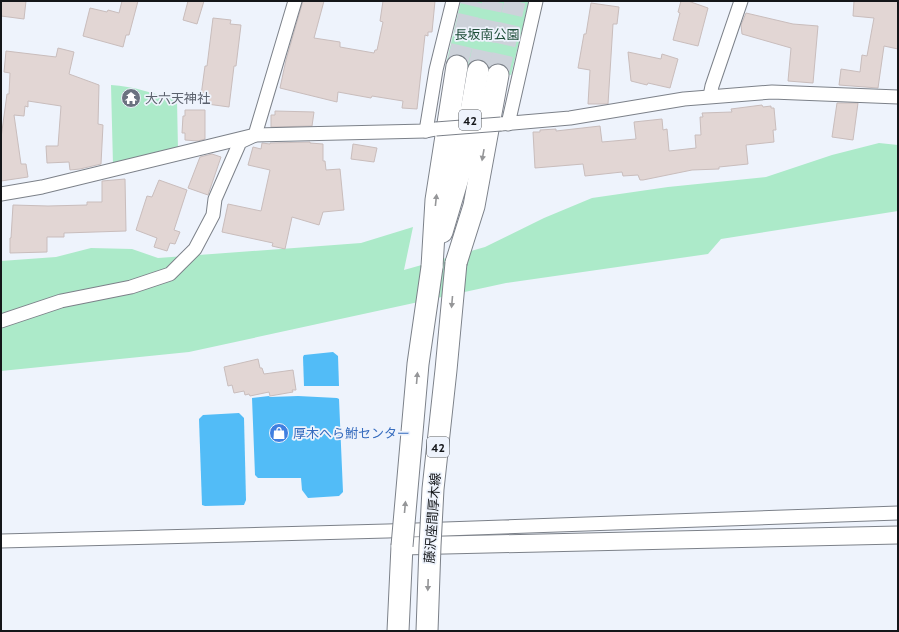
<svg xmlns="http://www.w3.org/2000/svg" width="899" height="632" font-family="Cabin,'Noto Sans JP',sans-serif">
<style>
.green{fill:#aceac9}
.water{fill:#52bcf7}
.building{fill:#e2d6d4;stroke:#c9bdbc}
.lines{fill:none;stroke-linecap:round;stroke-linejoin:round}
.primary-tunnel{stroke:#cdd2da;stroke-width:21;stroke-dasharray:21 10;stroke-linecap:butt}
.minor-casing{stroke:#7c8189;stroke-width:15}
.tertiary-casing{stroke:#7c8189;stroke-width:19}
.primary-casing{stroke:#7c8189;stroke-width:23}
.minor{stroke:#fff;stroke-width:13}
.tertiary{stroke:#fff;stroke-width:17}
.primary{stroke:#fff;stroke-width:21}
.minor-bridge-casing{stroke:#7c8189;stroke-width:15;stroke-linecap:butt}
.primary-bridge-casing{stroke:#7c8189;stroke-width:23;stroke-linecap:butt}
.minor-bridge{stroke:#fff;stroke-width:13}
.primary-bridge{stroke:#fff;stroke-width:21}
.oneway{fill:#959698}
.labels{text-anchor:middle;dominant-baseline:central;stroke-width:3.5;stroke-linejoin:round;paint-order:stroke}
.shield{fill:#eef3fc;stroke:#55585d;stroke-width:1}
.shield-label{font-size:12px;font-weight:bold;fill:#141619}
.park-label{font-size:13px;fill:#1d4c37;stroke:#eef3fc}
.worship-label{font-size:13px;fill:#5b616d;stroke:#eef3fc;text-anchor:start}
.shop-label{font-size:13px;fill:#366cbe;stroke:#eef3fc;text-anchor:start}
.street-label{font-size:13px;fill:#141619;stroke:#eef3fc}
</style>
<rect width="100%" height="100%" fill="#eef3fc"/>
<g class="green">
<polygon points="461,1 529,1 511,75 447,60"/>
<path d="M111,85C133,86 155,94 177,100L178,150L113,165Z"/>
<polygon points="879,143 898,145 898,211 721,239 708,254 506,283 189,352 1,371 1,261 56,257 91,248 132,249 158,258 361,243 413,227 404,270 485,247 544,218 592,198 668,187 766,177 832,155"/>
</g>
<g class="water">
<polygon points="333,352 338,356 339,386 304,386 303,357 304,355"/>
<polygon points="269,396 270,397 298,396 337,398 339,399 343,492 339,496 308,498 302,490 301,478 258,478 255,475 252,398"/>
<polygon points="239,413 244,418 246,500 244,505 205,506 202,505 199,419 203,415"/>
</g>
<g class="building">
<polygon points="1,1 26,1 24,19 1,16"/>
<polygon points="122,1 138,1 129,35 126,35 123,47 83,36 90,8 107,12 108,10 119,13"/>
<polygon points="188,1 204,1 197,24 183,20"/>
<polygon points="303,1 324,1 314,38 340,42 340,47 374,53 375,50 377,50 383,22 380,21 383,1 435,1 432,32 428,32 428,36 425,35 417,109 402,108 403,101 372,96 371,98 338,92 337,102 280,88 286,60"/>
<polygon points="681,1 688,1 708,8 698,46 673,40 680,13 678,12"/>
<polygon points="854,1 898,1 898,49 884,46 878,88 839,85 841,69 860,72 862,55 867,56 874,18 853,16"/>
<polygon points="591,3 619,7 617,24 613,24 608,104 588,104 590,70 578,68 584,34 586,34"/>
<polygon points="746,13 793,24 818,26 813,83 788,81 791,48 742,34 741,25"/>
<polygon points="213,18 231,20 230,24 241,25 236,66 234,66 229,107 200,103 205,66 207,66"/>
<polygon points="58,48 74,52 69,74 99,85 98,124 103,125 101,164 80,169 70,170 69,162 47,163 46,146 58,146 61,106 28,101 28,107 25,106 24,116 14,115 21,164 26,164 28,177 1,181 1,138 7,94 9,94 10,73 4,72 6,51 56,57"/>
<polygon points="628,52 661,59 662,54 678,59 670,88 648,83 647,85 631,81"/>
<polygon points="837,103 858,103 853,140 832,137"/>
<polygon points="762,105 763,107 771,106 771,108 774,108 776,130 773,130 774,142 746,145 748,164 719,167 719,169 692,170 643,180 640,180 638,175 623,176 622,172 585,176 583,164 535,168 533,132 540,132 540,130 556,129 556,131 600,126 602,142 636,139 634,122 662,119 663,130 667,129 669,151 696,148 695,135 701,135 700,117 703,117 702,113 732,112 731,109"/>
<polygon points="185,110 205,110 205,139 198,141 185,140 185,133 182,133 183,116 185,116"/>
<polygon points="275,111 314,112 312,126 271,127 271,115 275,115"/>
<polygon points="310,142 310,143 323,144 323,161 325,161 326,170 340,169 344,210 323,212 319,225 292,217 285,249 272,246 273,243 222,232 228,204 261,211 270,170 248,165 253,147 261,149 262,143 270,144 270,143"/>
<polygon points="353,144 377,148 374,162 351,159"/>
<polygon points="212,154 221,157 208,195 188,188 200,157"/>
<polygon points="125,179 126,231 64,233 64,237 47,237 47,252 10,253 10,238 11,238 13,205 48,206 87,205 87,202 102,202 102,181"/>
<polygon points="159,180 187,190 174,230 180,232 175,244 170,243 167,251 154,247 157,238 136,230 147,196 152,197"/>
<polygon points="258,359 260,368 262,368 264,374 293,370 296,390 292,390 293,392 270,396 269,392 250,396 249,394 245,395 244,391 234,393 232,385 228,386 224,367"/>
</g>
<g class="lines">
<g class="primary-tunnel">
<polyline points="457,66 472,1"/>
<polyline points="478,71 493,1"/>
<polyline points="498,75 515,1"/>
</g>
<defs>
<g id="minor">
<polyline points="710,96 712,86 741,1"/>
<polyline points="501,124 570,118 684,99 772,92 898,97"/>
<polyline points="508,124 536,1"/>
<polyline points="426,131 436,70 453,1"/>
<polyline points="1,194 42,187 255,135 426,131 436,129"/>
<polyline points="1,321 61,301 131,287 170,274 195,249 213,215 215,199 240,142 255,135 295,1"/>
<polyline points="1,541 387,531 898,513"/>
</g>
<polyline id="tertiary" points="402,546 898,535"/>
<g id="primary">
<polyline points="442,232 461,168 478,71"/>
<polyline points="456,263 474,206 498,75"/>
<polyline points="432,267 436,200 457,66"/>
<polyline points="398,631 402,546"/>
</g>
</defs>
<use href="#minor" class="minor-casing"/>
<use href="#tertiary" class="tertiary-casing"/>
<use href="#primary" class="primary-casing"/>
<use href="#minor" class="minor"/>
<use href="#tertiary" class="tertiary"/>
<use href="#primary" class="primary"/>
<defs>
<polyline id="minor-bridge" points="436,129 501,124"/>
<g id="primary-bridge">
<polyline points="402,546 418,364 432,267"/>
<polyline points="427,631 430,546 433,489 446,370 456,263"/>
</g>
</defs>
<use href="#minor-bridge" class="minor-bridge-casing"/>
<use href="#primary-bridge" class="primary-bridge-casing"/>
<use href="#minor-bridge" class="minor-bridge"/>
<use href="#primary-bridge" class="primary-bridge"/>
</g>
<defs><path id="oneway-solid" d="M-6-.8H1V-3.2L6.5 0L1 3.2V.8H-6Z"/></defs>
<g class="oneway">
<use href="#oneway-solid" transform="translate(483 155) rotate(100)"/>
<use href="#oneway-solid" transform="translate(436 200) rotate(-84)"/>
<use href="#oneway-solid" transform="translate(452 302) rotate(95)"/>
<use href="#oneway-solid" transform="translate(417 378) rotate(-85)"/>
<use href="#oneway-solid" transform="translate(405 507) rotate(-85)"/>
<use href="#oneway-solid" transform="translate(428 585) rotate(92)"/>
</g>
<defs>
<symbol id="temple-disc" viewBox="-11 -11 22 22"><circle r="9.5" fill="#6b7280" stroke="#eef3fc"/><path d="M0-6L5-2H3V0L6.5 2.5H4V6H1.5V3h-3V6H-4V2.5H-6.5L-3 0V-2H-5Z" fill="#fff"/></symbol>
<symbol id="shop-disc" viewBox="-11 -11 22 22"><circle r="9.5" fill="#3f7fe0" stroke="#eef3fc"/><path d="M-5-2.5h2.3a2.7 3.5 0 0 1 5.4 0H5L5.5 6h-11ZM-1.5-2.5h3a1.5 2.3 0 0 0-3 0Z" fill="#fff"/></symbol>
</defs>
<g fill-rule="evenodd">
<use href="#temple-disc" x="120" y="87" width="22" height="22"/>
<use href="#shop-disc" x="268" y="422" width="22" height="22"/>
</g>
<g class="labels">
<g class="shield">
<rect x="459" y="110" width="22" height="20" rx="3"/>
<rect x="427" y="437" width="22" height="20" rx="3"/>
</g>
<g class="shield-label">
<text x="470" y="120">42</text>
<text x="438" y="447">42</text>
</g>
<g class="park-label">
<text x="487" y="34">長坂南公園</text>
</g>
<g class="worship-label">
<text x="145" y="98">大六天神社</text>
</g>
<g class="shop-label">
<text x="293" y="433">厚木へら鮒センター</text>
</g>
<g class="street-label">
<text transform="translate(432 518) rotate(-86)">藤沢座間厚木線</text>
</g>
</g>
<rect width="899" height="632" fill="none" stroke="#141619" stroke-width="4"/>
</svg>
